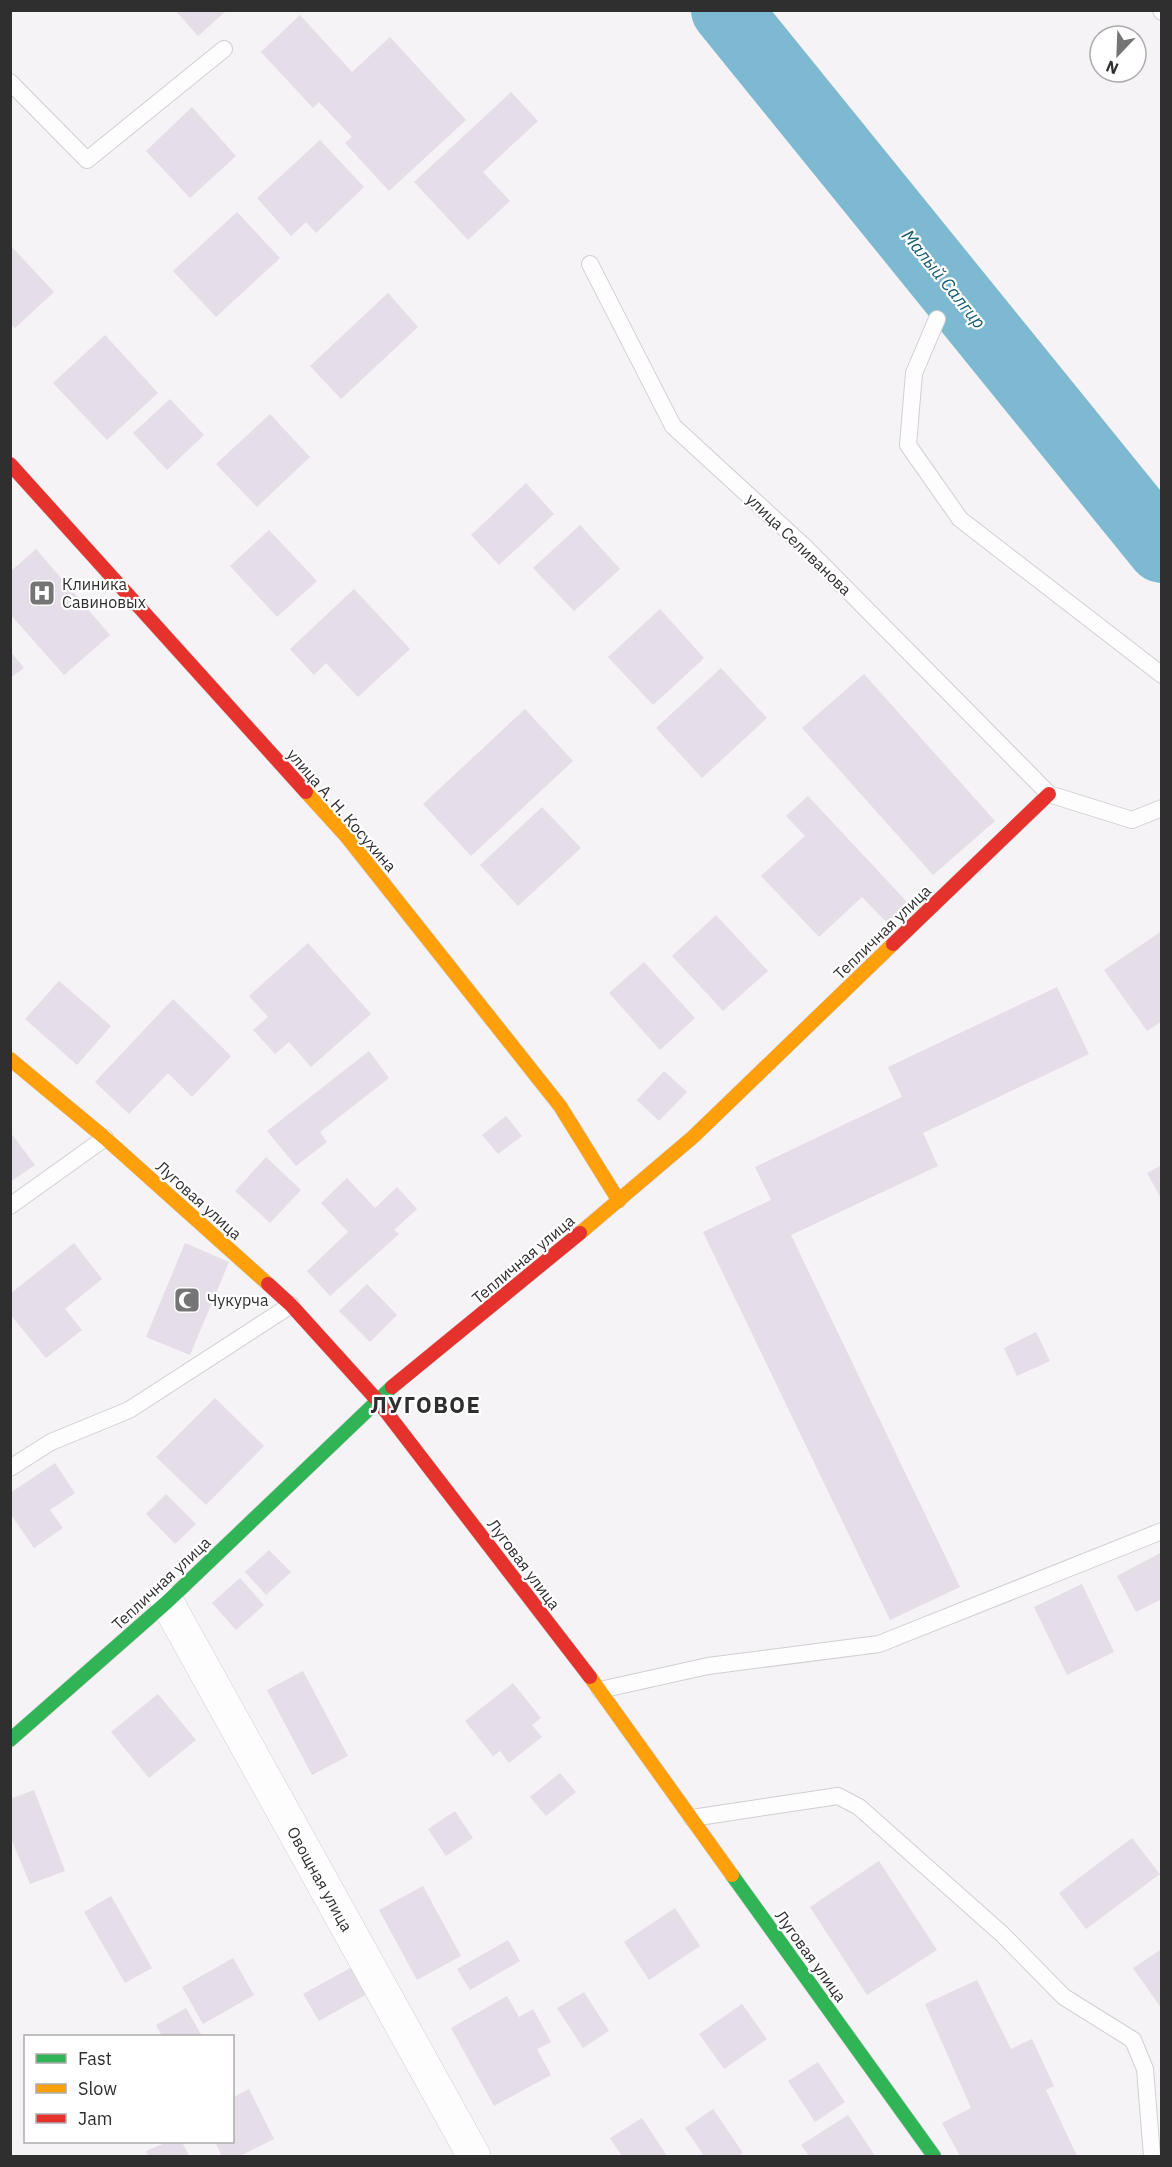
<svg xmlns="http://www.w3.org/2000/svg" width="1172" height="2167" font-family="'IBM Plex Sans',sans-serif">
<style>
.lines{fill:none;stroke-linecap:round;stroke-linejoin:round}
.river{stroke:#7db9d0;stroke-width:70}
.building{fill:#e5dde7}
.lane-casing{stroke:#d0cfd1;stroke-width:18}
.street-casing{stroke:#d0cfd1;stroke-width:34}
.fast-casing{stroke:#d0cfd1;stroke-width:15}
.slow-casing{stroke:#d0cfd1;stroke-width:15}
.jam-casing{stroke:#d0cfd1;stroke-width:15}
.lane{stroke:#fefdfe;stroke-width:16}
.street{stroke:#fefdfe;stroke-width:33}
.fast{stroke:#30b455;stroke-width:14}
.slow{stroke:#ff9f0a;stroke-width:14}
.jam{stroke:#e5322d;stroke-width:14}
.labels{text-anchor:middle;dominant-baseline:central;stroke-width:4.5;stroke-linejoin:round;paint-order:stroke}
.street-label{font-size:16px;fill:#302f30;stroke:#fff}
.poi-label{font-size:16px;fill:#302f30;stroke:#fff;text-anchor:start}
.water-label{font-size:18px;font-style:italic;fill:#175c72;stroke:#fff}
.district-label{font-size:22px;font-weight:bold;letter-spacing:1.5px;fill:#302f30;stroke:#fff}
</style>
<rect width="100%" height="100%" fill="#f5f3f6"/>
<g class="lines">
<polyline class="river" points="726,10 1162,548"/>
</g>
<g class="building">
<polygon points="175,10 227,10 198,36"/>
<polygon points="300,15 352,72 390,37 466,120 389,191 345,143 352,137 319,102 313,108 261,52"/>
<polygon points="511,92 538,121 483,172 510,201 468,240 414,182"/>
<polygon points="192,107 236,156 190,198 146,151"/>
<polygon points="320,140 364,187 316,233 306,222 291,236 257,198"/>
<polygon points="237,212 280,258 216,317 173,271"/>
<polygon points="10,245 54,292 15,328 10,324"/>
<polygon points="388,293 418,327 341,399 310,366"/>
<polygon points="105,335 158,393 107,440 53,383"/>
<polygon points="170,399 204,435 167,470 133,433"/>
<polygon points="270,414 310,457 257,507 216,464"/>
<polygon points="526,483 554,514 499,565 471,535"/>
<polygon points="580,525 620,569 574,611 533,568"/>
<polygon points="269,530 317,581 277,617 230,566"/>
<polygon points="36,549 110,635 64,675 10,614 10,572"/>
<polygon points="354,589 410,649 358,697 326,663 314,675 290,649"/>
<polygon points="660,609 704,658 653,705 608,657"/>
<polygon points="10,651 24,668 10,678"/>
<polygon points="721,668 767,718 702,778 656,728"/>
<polygon points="864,674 995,821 933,875 802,728"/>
<polygon points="525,709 573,761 471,856 423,804"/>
<polygon points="808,796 908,903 887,923 862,897 819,937 761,876 805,836 786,816"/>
<polygon points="542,807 581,848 518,906 480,865"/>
<polygon points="716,915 768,971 723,1011 672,956"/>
<polygon points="1162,931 1162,1021 1147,1031 1104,970"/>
<polygon points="308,943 371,1014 311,1067 289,1042 275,1054 253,1030 268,1017 249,996"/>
<polygon points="644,962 695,1018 660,1050 609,993"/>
<polygon points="59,981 111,1026 77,1065 25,1019"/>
<polygon points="1057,987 1089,1054 923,1133 938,1166 791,1235 960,1587 890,1620 703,1232 771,1200 755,1167 902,1097 888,1067"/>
<polygon points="173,999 231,1056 192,1097 168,1073 129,1114 95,1082"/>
<polygon points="369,1051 389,1078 320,1132 327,1142 296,1166 267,1131"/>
<polygon points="664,1071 687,1092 659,1121 637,1100"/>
<polygon points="506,1116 522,1136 498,1154 482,1135"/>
<polygon points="10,1132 35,1165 10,1182"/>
<polygon points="266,1157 301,1190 270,1223 235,1191"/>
<polygon points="1162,1165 1162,1200 1147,1173"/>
<polygon points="347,1178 375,1208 397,1187 417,1209 394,1230 399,1234 330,1296 307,1271 348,1232 321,1203"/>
<polygon points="74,1243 102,1279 65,1309 82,1330 46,1358 10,1314 10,1294"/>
<polygon points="185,1243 229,1262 190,1355 146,1337"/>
<polygon points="367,1284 397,1315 370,1342 339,1311"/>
<polygon points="1036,1332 1050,1361 1017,1376 1004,1348"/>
<polygon points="215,1398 264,1446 206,1505 156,1457"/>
<polygon points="55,1463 75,1493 50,1510 63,1528 34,1548 10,1513 10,1493"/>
<polygon points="166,1494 196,1524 175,1544 146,1514"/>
<polygon points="269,1550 291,1572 266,1595 245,1572"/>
<polygon points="1162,1552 1162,1599 1136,1612 1117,1576"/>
<polygon points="240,1578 264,1605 236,1630 212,1603"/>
<polygon points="1082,1584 1114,1652 1067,1675 1034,1607"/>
<polygon points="303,1671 348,1756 312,1775 267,1690"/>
<polygon points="513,1683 541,1718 532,1725 542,1737 509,1763 500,1751 493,1756 465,1721"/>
<polygon points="158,1694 196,1740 149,1778 111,1732"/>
<polygon points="560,1773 576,1792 546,1816 530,1797"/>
<polygon points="34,1790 65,1871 30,1884 10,1836 10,1799"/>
<polygon points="455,1811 473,1838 446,1856 428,1829"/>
<polygon points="1132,1838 1160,1874 1086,1929 1059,1893"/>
<polygon points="879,1861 937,1950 867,1995 810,1907"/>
<polygon points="423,1886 461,1956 417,1980 379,1910"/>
<polygon points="111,1896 152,1968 125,1983 84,1912"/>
<polygon points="675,1908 700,1946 649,1980 624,1942"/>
<polygon points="508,1940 520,1961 470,1990 457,1969"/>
<polygon points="1162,1949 1162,2009 1133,1968"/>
<polygon points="233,1958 254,1995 203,2024 182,1987"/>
<polygon points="352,1967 367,1994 319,2021 303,1994"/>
<polygon points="977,1980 1011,2049 1032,2039 1054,2086 1046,2090 1077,2156 960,2156 942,2123 971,2108 925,2004"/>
<polygon points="584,1992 609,2031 583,2048 557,2008"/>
<polygon points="507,1996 519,2017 533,2009 551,2042 537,2049 551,2075 494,2106 451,2028"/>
<polygon points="742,2004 767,2039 724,2069 699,2034"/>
<polygon points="186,2008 202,2036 162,2036 156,2025"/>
<polygon points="818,2062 845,2102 815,2122 788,2081"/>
<polygon points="249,2089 274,2139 240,2156 222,2156 215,2142 232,2142 232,2098"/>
<polygon points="713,2109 743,2153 738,2156 704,2156 685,2128"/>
<polygon points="848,2115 875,2156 809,2156 801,2145"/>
<polygon points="642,2118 667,2156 622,2156 610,2138"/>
<polygon points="168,2142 182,2142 189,2156 148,2156 146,2151"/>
</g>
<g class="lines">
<defs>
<g id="lane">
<polyline points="1161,10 1162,12"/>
<polyline points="10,82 87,160 224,49"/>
<polyline points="590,264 673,426 807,549 1049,794 1132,820 1162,808"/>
<polyline points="937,319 914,373 908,445 960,519 1162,675"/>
<polyline points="10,1206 105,1138"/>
<polyline points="10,1468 51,1442 129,1410 291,1305"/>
<polyline points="600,1690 708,1666 879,1644 1162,1531"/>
<polyline points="692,1818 838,1796 859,1807 1002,1934 1064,1997 1133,2040 1145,2069 1152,2156"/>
</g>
<polyline id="street" points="167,1602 474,2156"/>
<g id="fast">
<polyline points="10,1740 167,1602 392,1387"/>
<polyline points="732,1875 934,2156"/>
</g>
<g id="slow">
<polyline points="306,792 346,836 560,1106 619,1201"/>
<polyline points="10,1059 105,1138 268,1284"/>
<polyline points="580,1233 693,1137 893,944"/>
<polyline points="590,1677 732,1875"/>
</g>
<g id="jam">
<polyline points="10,464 306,792"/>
<polyline points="893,944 1049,794"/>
<polyline points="268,1284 291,1305 377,1400 590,1677"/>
<polyline points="392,1387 580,1233"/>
</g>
</defs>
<use href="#lane" class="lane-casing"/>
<use href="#street" class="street-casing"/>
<use href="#fast" class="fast-casing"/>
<use href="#slow" class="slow-casing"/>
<use href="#jam" class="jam-casing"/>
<use href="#lane" class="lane"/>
<use href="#street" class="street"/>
<use href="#fast" class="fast"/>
<use href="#slow" class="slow"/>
<use href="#jam" class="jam"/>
</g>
<defs>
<symbol id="hospital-square" viewBox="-11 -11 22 22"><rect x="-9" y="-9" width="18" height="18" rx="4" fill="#757475" stroke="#fff"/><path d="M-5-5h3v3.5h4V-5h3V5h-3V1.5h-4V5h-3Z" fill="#fff"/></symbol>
<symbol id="mosque-square" viewBox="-11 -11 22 22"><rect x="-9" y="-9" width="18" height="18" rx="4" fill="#757475" stroke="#fff"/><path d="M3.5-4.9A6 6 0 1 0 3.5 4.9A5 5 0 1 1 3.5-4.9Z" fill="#fff"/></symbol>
</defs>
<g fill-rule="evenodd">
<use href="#hospital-square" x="27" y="578" width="30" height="30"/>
<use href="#mosque-square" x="172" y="1285" width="30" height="30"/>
</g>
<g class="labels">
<g class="street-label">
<text transform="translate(799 544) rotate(44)">улица Селиванова</text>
<text transform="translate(342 810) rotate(49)">улица А. Н. Косухина</text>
<text transform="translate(882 932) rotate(-44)">Тепличная улица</text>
<text transform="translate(199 1200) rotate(42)">Луговая улица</text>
<text transform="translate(523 1259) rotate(-40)">Тепличная улица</text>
<text transform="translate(524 1564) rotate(53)">Луговая улица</text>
<text transform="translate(161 1583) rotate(-43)">Тепличная улица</text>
<text transform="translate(320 1879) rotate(61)">Овощная улица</text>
<text transform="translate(811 1956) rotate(54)">Луговая улица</text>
</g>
<g class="poi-label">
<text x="62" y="584">Клиника<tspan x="62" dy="18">Савиновых</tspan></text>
<text x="207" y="1300">Чукурча</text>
</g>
<g class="water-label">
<text transform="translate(944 279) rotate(51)">Малый Салгир</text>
</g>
<g class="district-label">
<text x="426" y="1404">ЛУГОВОЕ</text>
</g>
</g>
<rect width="1172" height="2167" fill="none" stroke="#302f30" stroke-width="24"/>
<rect x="24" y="2035" width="210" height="108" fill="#ffffff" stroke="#acacac" stroke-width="1.5"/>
<rect x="36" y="2054" width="30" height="9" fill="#30b455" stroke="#acacac" stroke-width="1.5"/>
<text x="78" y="2065" font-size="18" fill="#302f30">Fast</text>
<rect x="36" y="2084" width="30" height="9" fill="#ff9f0a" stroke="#acacac" stroke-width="1.5"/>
<text x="78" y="2095" font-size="18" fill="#302f30">Slow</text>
<rect x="36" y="2114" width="30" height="9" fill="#e5322d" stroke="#acacac" stroke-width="1.5"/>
<text x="78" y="2125" font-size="18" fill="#302f30">Jam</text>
<g transform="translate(1118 54) rotate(203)"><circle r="28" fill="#ffffff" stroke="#acacac" stroke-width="1.5"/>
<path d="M0-4.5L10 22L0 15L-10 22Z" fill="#757475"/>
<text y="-9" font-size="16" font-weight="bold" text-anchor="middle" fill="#302f30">N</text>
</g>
</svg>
